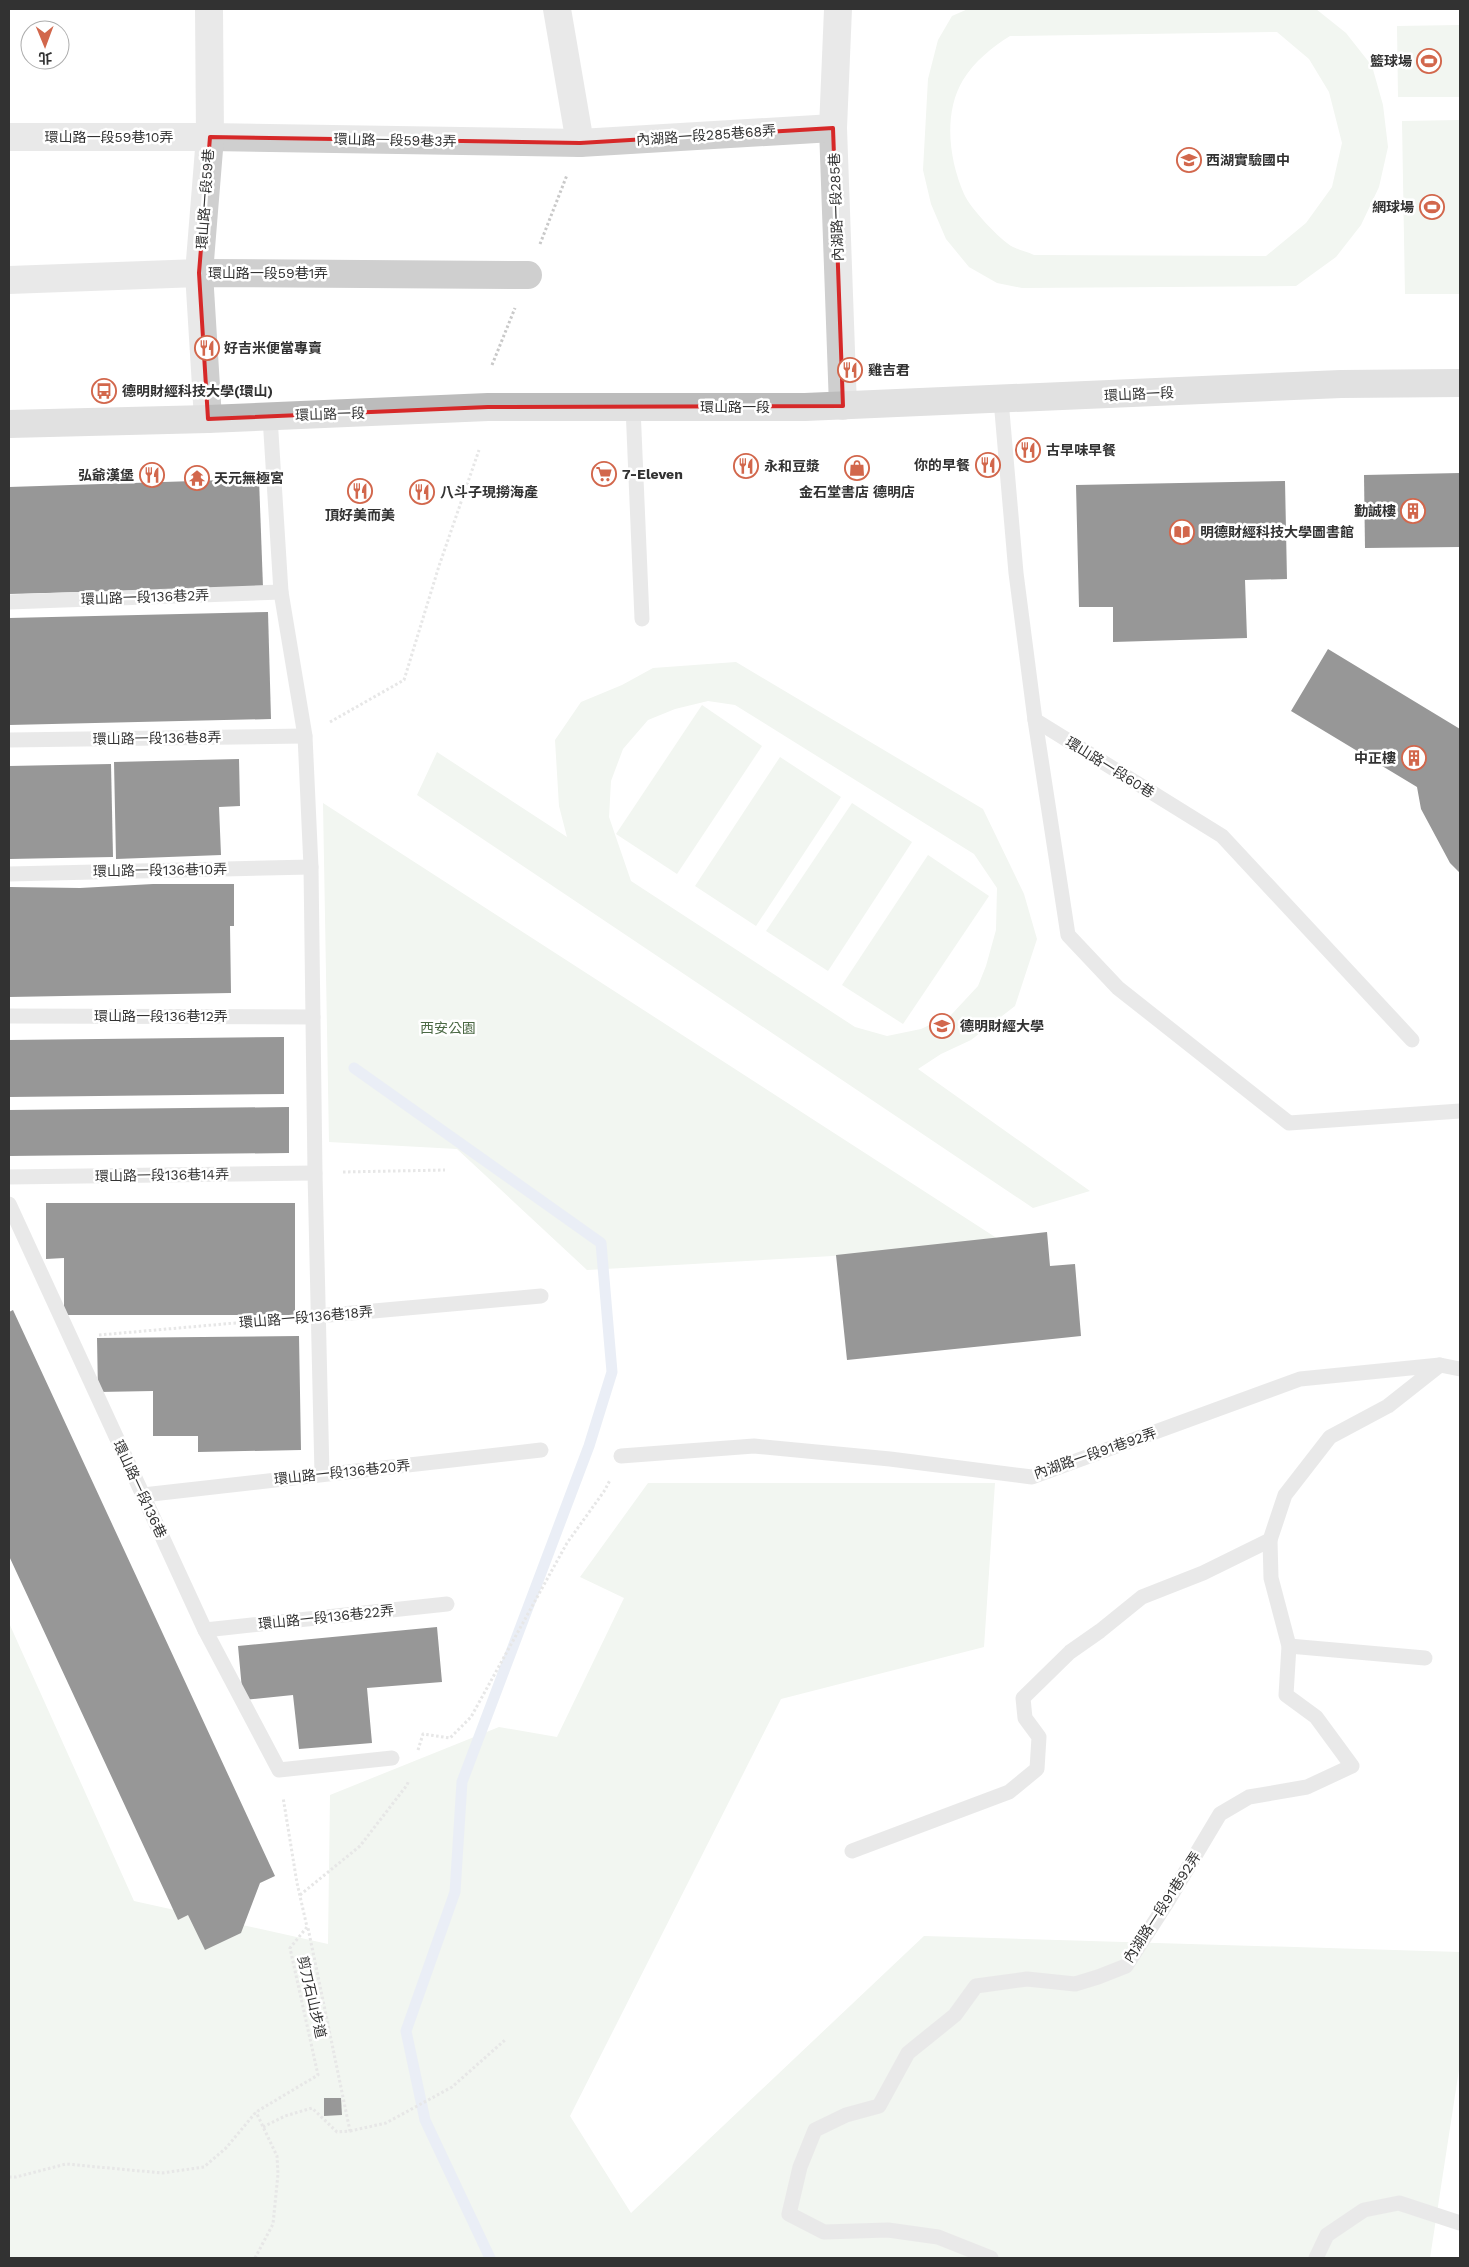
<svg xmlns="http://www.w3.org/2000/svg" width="1469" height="2267" font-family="'Work Sans','Noto Sans TC',sans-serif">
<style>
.green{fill:#e2eadf;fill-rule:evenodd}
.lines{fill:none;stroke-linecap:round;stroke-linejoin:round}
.stream{stroke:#d1daea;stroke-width:11}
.building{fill:#191919}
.path{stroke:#c9c9c9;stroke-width:3;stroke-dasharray:2.5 2.5;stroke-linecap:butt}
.lane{stroke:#cfcfcf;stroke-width:15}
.street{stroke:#cfcfcf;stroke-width:28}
.secondary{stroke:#bcbcbc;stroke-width:28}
.marked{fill:none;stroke:#d62828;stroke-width:4;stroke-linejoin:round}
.labels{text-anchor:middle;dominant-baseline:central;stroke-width:5;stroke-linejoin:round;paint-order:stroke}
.poi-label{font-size:14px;font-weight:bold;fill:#323232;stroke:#fff;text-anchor:start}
.street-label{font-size:14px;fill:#323232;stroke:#fff}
.park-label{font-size:14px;fill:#4b6944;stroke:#fff}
</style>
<rect width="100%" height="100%" fill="#fff"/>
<g class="green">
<path d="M968,9H1316L1346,33L1372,66L1383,105L1388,147L1379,187L1361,225L1336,257L1296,286L1022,288L997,283L969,267L946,239L931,204L923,170L928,79L938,40L952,16ZM1277,32L1309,59L1329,92L1342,143L1332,187L1306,223L1266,256L1034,255C1027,252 1019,250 1013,247C1000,240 970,208 964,194C949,160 943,113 963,80C974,62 992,47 1010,36Z"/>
<polygon points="1460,25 1460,97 1398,97 1397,26"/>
<polygon points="1460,120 1460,294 1405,294 1402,121"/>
<path d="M736,662L983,809L1024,894L1037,939L1015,1006L971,1040L941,1054L918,1069L1090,1191L1033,1208L417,795L437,752L567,837L559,806L555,740L581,702L622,685L653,668ZM708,701L735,705L974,854L997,888L996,930L986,966L978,986L951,1015L921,1029L887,1036L855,1027L631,881L609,817L611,781L623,749L648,720L675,709Z"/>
<polygon points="702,705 762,746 677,874 616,834"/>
<polygon points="780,757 841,797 756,926 695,886"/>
<polygon points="323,803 1009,1246 587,1270 457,1149 329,1142"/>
<polygon points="852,803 912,842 828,971 766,931"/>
<polygon points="928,855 989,896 903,1024 842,985"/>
<polygon points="648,1483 995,1483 984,1647 781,1699 570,2116 631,2213 924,1936 1460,1952 1460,2063 1430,2258 9,2258 9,1623 134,1901 328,1944 330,1795 499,1727 557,1737 624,1598 580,1577"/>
</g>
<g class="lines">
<polyline class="stream" points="354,1068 601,1243 612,1372 589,1446 462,1782 455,1892 406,2031 425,2120 490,2258"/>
</g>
<g class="building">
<polygon points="1460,473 1460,547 1365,548 1364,475"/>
<polygon points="259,479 263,587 9,594 9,487"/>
<polygon points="1285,481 1287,579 1245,580 1247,638 1113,642 1113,607 1079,607 1076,485"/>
<polygon points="268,612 271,719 9,725 9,618"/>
<polygon points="1328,649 1460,729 1460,873 1450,863 1421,809 1417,787 1291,711"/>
<polygon points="239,759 240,806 219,807 221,855 116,859 114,762"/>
<polygon points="111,764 113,857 9,859 9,766"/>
<polygon points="153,884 234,884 234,926 230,926 231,993 9,997 9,887 80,888"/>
<polygon points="284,1037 284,1094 9,1097 9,1040"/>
<polygon points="289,1107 289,1153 9,1156 9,1110"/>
<polygon points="46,1203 295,1203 295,1315 64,1315 64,1258 46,1259"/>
<polygon points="1047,1232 1050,1266 1075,1264 1081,1336 847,1360 836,1255"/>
<polygon points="13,1310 275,1876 260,1883 241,1933 205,1950 188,1915 178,1920 9,1556 9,1312"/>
<polygon points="299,1336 301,1450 198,1452 198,1436 153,1436 153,1391 98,1392 97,1338"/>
<polygon points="437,1627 442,1682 367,1688 372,1743 299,1749 293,1695 243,1700 238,1646"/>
<polygon points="324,2098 341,2098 342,2115 324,2116"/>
</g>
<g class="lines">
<g class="path">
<polyline points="540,244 567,175"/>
<polyline points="492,365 515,308"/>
<polyline points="330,722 404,680 439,566 479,450"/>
<polyline points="343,1172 445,1170"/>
<polyline points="99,1335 292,1318"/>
<polyline points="418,1750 423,1734 450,1738 471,1717 567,1543 605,1490 610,1480"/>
<polyline points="300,1895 360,1846 407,1785 409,1780"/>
<polyline points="263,2127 285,2116 312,2108 337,2132 350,2131 308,1928"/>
<polyline points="350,2131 386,2123 452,2087 505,2040"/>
<polyline points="9,2177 16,2177 66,2164 162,2173 204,2167 226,2148 256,2112 318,2075 290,1948 307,1927 297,1883 283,1797"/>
<polyline points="255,2258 273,2224 278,2174 277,2156 256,2112"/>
</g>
<g class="lane">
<polyline points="1001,400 1016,573 1035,720 1222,836 1412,1040"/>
<polyline points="633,407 642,619"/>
<polyline points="270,417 281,592 305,736 311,867 315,1173 322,1474"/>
<polyline points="9,602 281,592"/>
<polyline points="1035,720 1068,935 1118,988 1289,1123 1460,1111"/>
<polyline points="9,740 305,736"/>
<polyline points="9,874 311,867"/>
<polyline points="9,1016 313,1017"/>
<polyline points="9,1177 315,1173"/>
<polyline points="9,1204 205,1630 279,1770 392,1758"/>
<polyline points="318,1316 541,1296"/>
<polyline points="1440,1365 1460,1369"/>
<polyline points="621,1456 754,1446 890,1459 1032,1477 1300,1379 1440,1365 1388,1406 1330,1437 1285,1495 1270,1540 1271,1578 1289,1646 1286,1695 1316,1717 1352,1766 1307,1787 1249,1797 1220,1814 1168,1901 1126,1966 1098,1977 1075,1984 1027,1979 976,1986 955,2015 908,2053 879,2106 846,2115 815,2130 800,2167 789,2214 824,2232 888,2230 938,2237 991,2258"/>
<polyline points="143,1495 541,1450"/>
<polyline points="205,1630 447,1604"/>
<polyline points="1289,1646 1425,1658"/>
<polyline points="852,1851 1009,1792 1037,1769 1039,1737 1025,1718 1023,1698 1070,1652 1100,1631 1142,1597 1203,1573 1270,1540"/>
<polyline points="1316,2258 1327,2235 1364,2210 1399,2203 1460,2223"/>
</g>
<g class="street">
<polyline points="557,9 580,143"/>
<polyline points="838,9 833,128 843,406"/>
<polyline points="9,137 210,137 580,143 833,128"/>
<polyline points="9,280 199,273 528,275"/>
<polyline points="208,419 199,273 210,137 209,9"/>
</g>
<polyline class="secondary" points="9,424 208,419 488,407 805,407 1341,384 1460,383"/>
</g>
<path d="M0 0H1469V2267H0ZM833,128L843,406L488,407L208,419L199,273L210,137L580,143Z" fill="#fff" fill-opacity=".55" fill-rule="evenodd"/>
<path class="marked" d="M833,128L843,406L488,407L208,419L199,273L210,137L580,143Z"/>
<defs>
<symbol id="stadium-ring" viewBox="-11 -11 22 22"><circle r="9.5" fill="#fff" stroke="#d2674c" stroke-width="1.5"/><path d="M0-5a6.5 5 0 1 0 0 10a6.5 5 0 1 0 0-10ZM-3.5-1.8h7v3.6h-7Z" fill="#d2674c"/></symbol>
<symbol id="school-ring" viewBox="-11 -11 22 22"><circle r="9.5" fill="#fff" stroke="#d2674c" stroke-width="1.5"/><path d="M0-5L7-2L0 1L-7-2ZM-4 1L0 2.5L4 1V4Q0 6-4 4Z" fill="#d2674c"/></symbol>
<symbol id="restaurant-ring" viewBox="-11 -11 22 22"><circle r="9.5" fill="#fff" stroke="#d2674c" stroke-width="1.5"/><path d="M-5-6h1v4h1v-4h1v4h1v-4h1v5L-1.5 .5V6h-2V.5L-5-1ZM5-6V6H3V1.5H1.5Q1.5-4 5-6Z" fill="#d2674c"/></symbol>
<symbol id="bus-ring" viewBox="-11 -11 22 22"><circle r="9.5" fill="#fff" stroke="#d2674c" stroke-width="1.5"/><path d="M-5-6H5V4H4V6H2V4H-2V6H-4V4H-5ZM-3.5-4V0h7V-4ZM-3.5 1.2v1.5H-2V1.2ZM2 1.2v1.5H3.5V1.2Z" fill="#d2674c"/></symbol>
<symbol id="shop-ring" viewBox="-11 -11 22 22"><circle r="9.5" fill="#fff" stroke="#d2674c" stroke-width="1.5"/><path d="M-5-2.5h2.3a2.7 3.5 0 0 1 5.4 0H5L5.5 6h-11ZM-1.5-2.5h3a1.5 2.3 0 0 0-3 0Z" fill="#d2674c"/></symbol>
<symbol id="supermarket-ring" viewBox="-11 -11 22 22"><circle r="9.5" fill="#fff" stroke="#d2674c" stroke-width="1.5"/><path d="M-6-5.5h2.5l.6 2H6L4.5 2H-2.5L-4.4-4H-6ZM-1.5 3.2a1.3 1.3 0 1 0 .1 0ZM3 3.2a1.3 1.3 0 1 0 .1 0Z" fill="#d2674c"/></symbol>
<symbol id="temple-ring" viewBox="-11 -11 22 22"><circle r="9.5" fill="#fff" stroke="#d2674c" stroke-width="1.5"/><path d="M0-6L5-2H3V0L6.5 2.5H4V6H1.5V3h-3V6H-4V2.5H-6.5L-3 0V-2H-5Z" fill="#d2674c"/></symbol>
<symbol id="building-ring" viewBox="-11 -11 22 22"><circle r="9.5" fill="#fff" stroke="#d2674c" stroke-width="1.5"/><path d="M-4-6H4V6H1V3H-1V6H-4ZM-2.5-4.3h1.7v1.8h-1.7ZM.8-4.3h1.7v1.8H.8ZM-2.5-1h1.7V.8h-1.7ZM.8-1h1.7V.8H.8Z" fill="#d2674c"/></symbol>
<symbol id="library-ring" viewBox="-11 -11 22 22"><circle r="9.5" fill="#fff" stroke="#d2674c" stroke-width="1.5"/><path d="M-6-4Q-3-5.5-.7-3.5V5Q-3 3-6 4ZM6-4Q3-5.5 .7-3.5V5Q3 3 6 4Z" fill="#d2674c"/></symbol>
<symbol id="university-ring" viewBox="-11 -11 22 22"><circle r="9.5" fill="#fff" stroke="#d2674c" stroke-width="1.5"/><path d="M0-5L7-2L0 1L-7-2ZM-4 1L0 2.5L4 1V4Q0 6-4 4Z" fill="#d2674c"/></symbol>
</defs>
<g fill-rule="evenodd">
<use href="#stadium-ring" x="1415" y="47" width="28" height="28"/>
<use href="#school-ring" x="1175" y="146" width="28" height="28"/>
<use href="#stadium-ring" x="1418" y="193" width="28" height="28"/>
<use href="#restaurant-ring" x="193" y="334" width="28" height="28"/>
<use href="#restaurant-ring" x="836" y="356" width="28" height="28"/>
<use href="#bus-ring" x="90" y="377" width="28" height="28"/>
<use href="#restaurant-ring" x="1014" y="436" width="28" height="28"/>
<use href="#restaurant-ring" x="974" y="451" width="28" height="28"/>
<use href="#restaurant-ring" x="732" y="452" width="28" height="28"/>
<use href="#shop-ring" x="843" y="454" width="28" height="28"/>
<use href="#supermarket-ring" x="590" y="460" width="28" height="28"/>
<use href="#restaurant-ring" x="138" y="461" width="28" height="28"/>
<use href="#temple-ring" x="183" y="464" width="28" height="28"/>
<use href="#restaurant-ring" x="346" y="477" width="28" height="28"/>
<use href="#restaurant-ring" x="408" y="478" width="28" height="28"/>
<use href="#building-ring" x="1399" y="497" width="28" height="28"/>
<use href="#library-ring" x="1168" y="518" width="28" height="28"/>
<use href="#building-ring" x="1400" y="744" width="28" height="28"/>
<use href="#university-ring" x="928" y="1012" width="28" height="28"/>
</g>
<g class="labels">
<g class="poi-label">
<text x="1412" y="61" text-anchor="end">籃球場</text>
<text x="1206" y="160">西湖實驗國中</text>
<text x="1414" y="207" text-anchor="end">網球場</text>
<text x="224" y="348">好吉米便當專賣</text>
<text x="868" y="370">雞吉君</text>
<text x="122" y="391">德明財經科技大學(環山)</text>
<text x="1046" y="450">古早味早餐</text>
<text x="970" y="465" text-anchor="end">你的早餐</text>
<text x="764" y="466">永和豆漿</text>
<text x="622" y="474">7-Eleven</text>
<text x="134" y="475" text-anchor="end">弘爺漢堡</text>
<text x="214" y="478">天元無極宮</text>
<text x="440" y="492">八斗子現撈海產</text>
<text x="857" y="492" text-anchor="middle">金石堂書店 德明店</text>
<text x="1396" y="511" text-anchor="end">勤誠樓</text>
<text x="360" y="515" text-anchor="middle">頂好美而美</text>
<text x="1200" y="532">明德財經科技大學圖書館</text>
<text x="1396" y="758" text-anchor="end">中正樓</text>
<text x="960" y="1026">德明財經大學</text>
</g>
<g class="street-label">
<text transform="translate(706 135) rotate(-4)">內湖路一段285巷68弄</text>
<text x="109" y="137">環山路一段59巷10弄</text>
<text transform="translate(395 140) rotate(1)">環山路一段59巷3弄</text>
<text transform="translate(205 199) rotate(-86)">環山路一段59巷</text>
<text transform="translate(836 207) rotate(-92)">內湖路一段285巷</text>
<text x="268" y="273">環山路一段59巷1弄</text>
<text transform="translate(1139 394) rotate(-3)">環山路一段</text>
<text x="735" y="407">環山路一段</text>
<text transform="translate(330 414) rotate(-2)">環山路一段</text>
<text transform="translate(145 597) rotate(-2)">環山路一段136巷2弄</text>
<text transform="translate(157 738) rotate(-1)">環山路一段136巷8弄</text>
<text transform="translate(1110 767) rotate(32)">環山路一段60巷</text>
<text transform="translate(160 870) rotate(-1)">環山路一段136巷10弄</text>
<text x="161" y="1016">環山路一段136巷12弄</text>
<text transform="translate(162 1175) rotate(-1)">環山路一段136巷14弄</text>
<text transform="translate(306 1317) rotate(-5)">環山路一段136巷18弄</text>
<text transform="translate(1095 1453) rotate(-19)">內湖路一段91巷92弄</text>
<text transform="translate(342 1472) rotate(-6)">環山路一段136巷20弄</text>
<text transform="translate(140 1489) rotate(65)">環山路一段136巷</text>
<text transform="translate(326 1617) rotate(-6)">環山路一段136巷22弄</text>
<text transform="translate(1162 1907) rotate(-57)">內湖路一段91巷92弄</text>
<text transform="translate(312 1997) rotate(77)">剪刀石山步道</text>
</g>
<g class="park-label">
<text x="448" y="1028">西安公園</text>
</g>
</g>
<rect width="1469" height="2267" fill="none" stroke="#323232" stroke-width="20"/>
<g transform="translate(45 45) rotate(179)"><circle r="24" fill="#ffffff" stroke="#adadad"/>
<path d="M0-4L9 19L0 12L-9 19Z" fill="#d2674c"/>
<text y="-8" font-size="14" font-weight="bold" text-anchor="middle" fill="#323232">北</text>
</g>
</svg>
